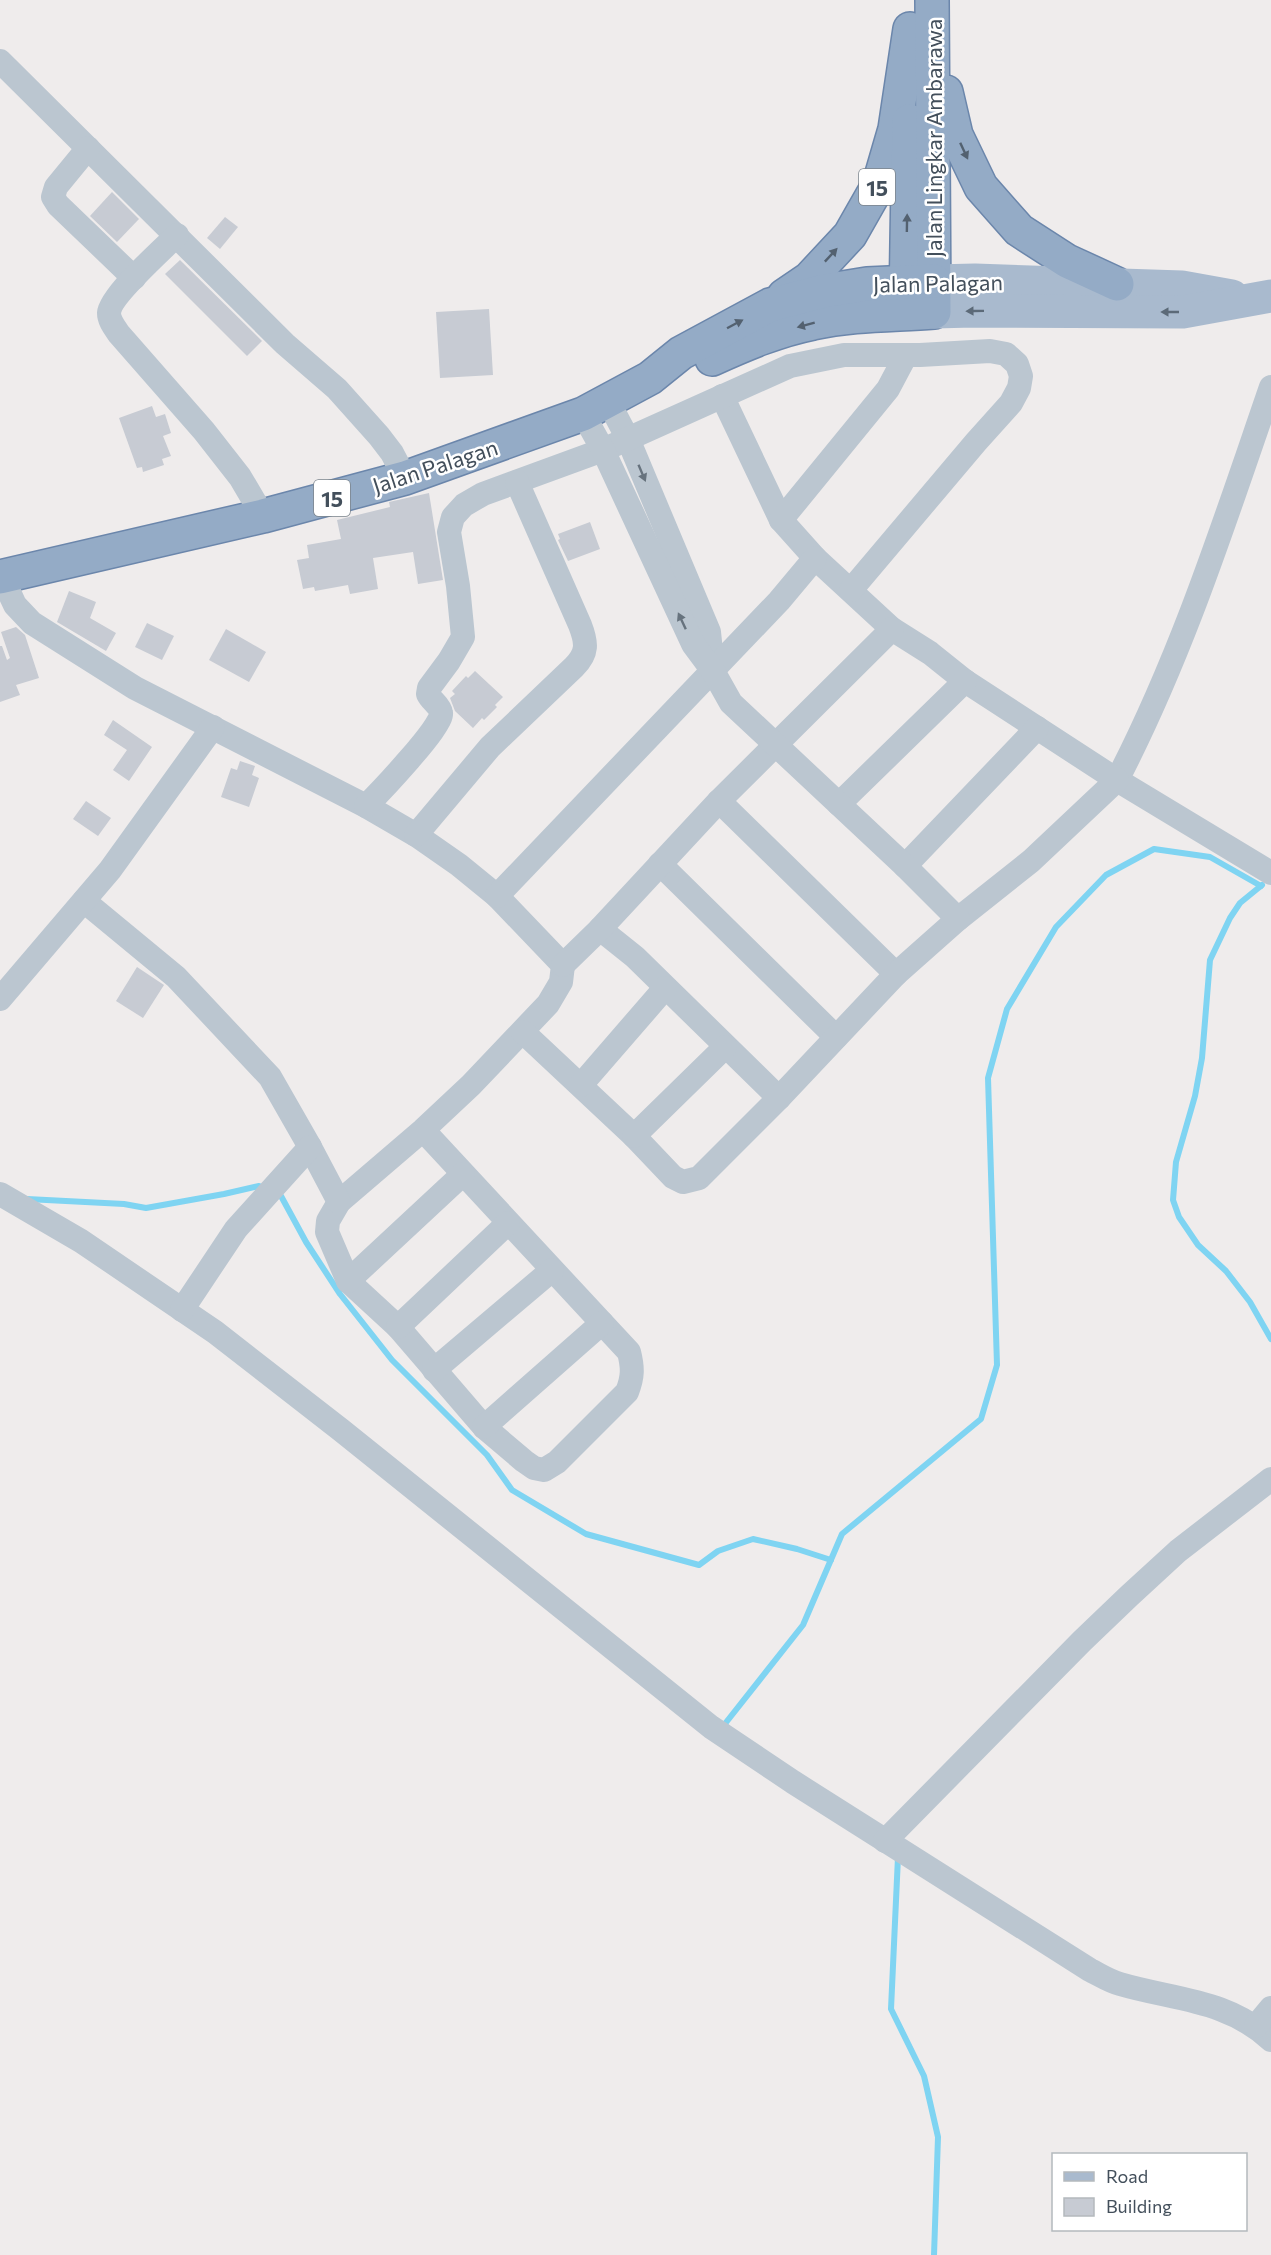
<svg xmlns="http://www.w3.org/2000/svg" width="1271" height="2255" font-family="Commissioner,sans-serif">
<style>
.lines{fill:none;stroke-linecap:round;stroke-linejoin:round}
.stream{stroke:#7fd4f2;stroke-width:6}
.building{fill:#c7cbd3}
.trunk-casing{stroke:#6b86ab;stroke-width:36}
.minor{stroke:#bbc6d0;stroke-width:24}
.primary{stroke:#a9bace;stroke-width:33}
.trunk{stroke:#94abc6;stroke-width:33}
.oneway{fill:#536170}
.oneway2{fill:#5c6a78}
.oneway3{fill:#67737e}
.labels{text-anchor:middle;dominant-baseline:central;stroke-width:5;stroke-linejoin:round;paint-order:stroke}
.shield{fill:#fff;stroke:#7b848c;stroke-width:1.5}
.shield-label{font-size:21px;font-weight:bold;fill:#434f5b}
.street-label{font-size:22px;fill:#434f5b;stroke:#fff}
</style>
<rect width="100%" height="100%" fill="#efecec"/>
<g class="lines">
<g class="stream">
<polyline points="1262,885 1240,903 1230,918 1210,960 1202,1058 1195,1096 1176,1162 1173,1200 1179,1217 1198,1245 1226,1271 1250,1302 1271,1339"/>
<polyline points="275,1194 281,1196 306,1242 340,1294 392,1360 487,1455 512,1490 586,1534 699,1565 718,1551 753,1539 797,1549 831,1560"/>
<polyline points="27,1199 124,1204 146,1208 224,1194 259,1186 266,1189"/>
<polyline points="727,1727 724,1725 803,1625 842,1534 981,1419 997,1365 988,1078 1007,1009 1056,927 1106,875 1154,849 1210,857 1261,886"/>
<polyline points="898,1857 891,2009 924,2076 938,2137 934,2255"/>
</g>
</g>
<g class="building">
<polygon points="112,192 139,219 117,242 90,216"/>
<polygon points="225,217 238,227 220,249 207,238"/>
<polygon points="180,260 262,341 247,356 165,274"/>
<polygon points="489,309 493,375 440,378 436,312"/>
<polygon points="152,406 156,417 165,414 171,433 163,436 171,456 162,459 164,465 143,472 142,467 137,468 119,418"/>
<polygon points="429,493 443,580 418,584 413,552 373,558 378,589 350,594 348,585 315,591 314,587 303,589 297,560 309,558 307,545 341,539 337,520 390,507 389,502"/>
<polygon points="590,522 600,549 568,561 558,540 560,539 558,534"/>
<polygon points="69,591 96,602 90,618 116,633 106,651 57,622"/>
<polygon points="147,623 174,636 162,660 135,647"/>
<polygon points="16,627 25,635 39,678 16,685 20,695 0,702 0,646 2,646 7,660 10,658 1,632"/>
<polygon points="226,629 266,652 249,682 209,660"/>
<polygon points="475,671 503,697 495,705 497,707 484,720 482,718 473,728 455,711 450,698 455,694 452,691 466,676 468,678"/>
<polygon points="113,720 152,747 129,781 113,770 127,750 104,735"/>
<polygon points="240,761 255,766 252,775 259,778 249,807 221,797 231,768 237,770"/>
<polygon points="86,801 111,818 98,836 73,819"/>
<polygon points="137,967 164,985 143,1018 116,1001"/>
</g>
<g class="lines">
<defs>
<g id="trunk">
<polyline points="946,92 956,135 981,187 1019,230 1067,261 1117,284"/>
<polyline points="784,296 809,279 850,235 879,184 895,129 910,29"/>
<polyline points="906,303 909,121"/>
<path d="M712,359C745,344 778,330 813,323C853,314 893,315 934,312L932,0"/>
<polyline points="0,577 263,516 405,478 583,414 650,378 681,353 770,305 824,291 867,284 934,281"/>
</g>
</defs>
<use href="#trunk" class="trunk-casing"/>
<g class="minor">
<polyline points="0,61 285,344 337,389 379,436 392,453 405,478"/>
<polyline points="88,148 56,187 53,197 58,205 134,278"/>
<path d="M177,235C163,249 110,296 109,313C109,321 115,328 119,334L204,431L240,477L263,516"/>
<path d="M1271,387C1225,520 1182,655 1117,780L1271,873"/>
<polyline points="722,396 781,520 815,558 892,629 930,653 965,681 1117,780 1031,861 958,919"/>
<polyline points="608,401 628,439 709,632 713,671"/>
<polyline points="781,520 888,389 906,355"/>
<path d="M2,577L15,605L32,623L135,688L366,806L416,835L459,865L497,896L563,965L561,982L548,1004L471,1085L423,1130L339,1202L328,1221L327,1232L348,1281L398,1327L484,1427L524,1461L534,1468L544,1470L557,1462L627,1392C633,1377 633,1368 629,1352L423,1130"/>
<polyline points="719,801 896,974"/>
<polyline points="839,804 965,681"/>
<path d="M366,806C378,794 444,725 441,713C440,705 431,701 428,694L429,688L449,661L463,637L458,586L449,532L453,517L464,505L483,494L603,450L790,366L844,355H920L990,351L1006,354L1017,364L1021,376L1019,388L1011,403L976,442L851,590"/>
<path d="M416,835L490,747L574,667C588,653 587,643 580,625L517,482"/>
<polyline points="660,864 836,1037"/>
<polyline points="905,866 1037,728"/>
<polyline points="497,896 779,601 815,558"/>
<polyline points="84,901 176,977 270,1077 310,1147 339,1202"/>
<polyline points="600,929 635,957 779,1098"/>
<polyline points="563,965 600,929 719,801 892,629"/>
<polyline points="0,999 110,870 213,727"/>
<polyline points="523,1032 634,1136 673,1177 683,1182 699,1178 779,1098 896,974 958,919 905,866 731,703 713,671 693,644 603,450 583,414"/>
<polyline points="581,1085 665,988"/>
<polyline points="634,1136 725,1047"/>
<path d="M0,1194L81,1241L215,1332L341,1430L711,1727L793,1782L1090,1970C1100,1975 1109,1981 1120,1984C1174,2000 1227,1999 1271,2040"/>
<polyline points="348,1281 463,1174"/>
<polyline points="182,1310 236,1229 310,1147"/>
<polyline points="398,1327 508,1223"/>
<polyline points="434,1370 552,1270"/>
<polyline points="484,1427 602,1323"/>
<polyline points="885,1841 1082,1641 1129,1596 1178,1551 1271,1479"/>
<polyline points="1256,2026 1271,2008"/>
</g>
<g class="primary">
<polyline points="934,281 975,280 1182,287 1232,296"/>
<polyline points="934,312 973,311 1183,312 1271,296"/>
</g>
<use href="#trunk" class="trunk"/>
</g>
<defs><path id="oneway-solid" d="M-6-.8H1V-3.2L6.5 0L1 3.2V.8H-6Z" transform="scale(1.5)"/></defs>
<g class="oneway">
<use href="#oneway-solid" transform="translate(964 151) rotate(65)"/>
<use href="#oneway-solid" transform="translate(907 223) rotate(-89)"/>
<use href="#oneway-solid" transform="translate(831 255) rotate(-47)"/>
<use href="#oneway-solid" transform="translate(735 324) rotate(-28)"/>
<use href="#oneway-solid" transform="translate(806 325) rotate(165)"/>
</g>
<g class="oneway2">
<use href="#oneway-solid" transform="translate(975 311) rotate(179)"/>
<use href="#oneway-solid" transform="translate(1170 312) rotate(-180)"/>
</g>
<g class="oneway3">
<use href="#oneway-solid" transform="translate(642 473) rotate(67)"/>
<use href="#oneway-solid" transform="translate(682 621) rotate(-115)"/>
</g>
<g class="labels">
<g class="shield">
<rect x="859" y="169" width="36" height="36" rx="4.5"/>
<rect x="314" y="480" width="36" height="36" rx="4.5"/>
</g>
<g class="shield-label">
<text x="877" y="187">15</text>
<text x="332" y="498">15</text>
</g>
<g class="street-label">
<text transform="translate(933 138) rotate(-90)">Jalan Lingkar Ambarawa</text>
<text transform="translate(938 283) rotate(-1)">Jalan Palagan</text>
<text transform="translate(435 466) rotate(-18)">Jalan Palagan</text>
</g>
</g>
<rect x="1052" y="2153" width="195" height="78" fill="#ffffff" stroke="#b4b9bd" stroke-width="1.5"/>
<rect x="1064" y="2172" width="30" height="9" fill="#a9bace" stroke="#b4b9bd" stroke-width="1.5"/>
<text x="1106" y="2183" font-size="18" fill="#434f5b">Road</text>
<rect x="1064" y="2198" width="30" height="18" fill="#c7cbd3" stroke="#b4b9bd" stroke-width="1.5"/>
<text x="1106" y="2213" font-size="18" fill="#434f5b">Building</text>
</svg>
